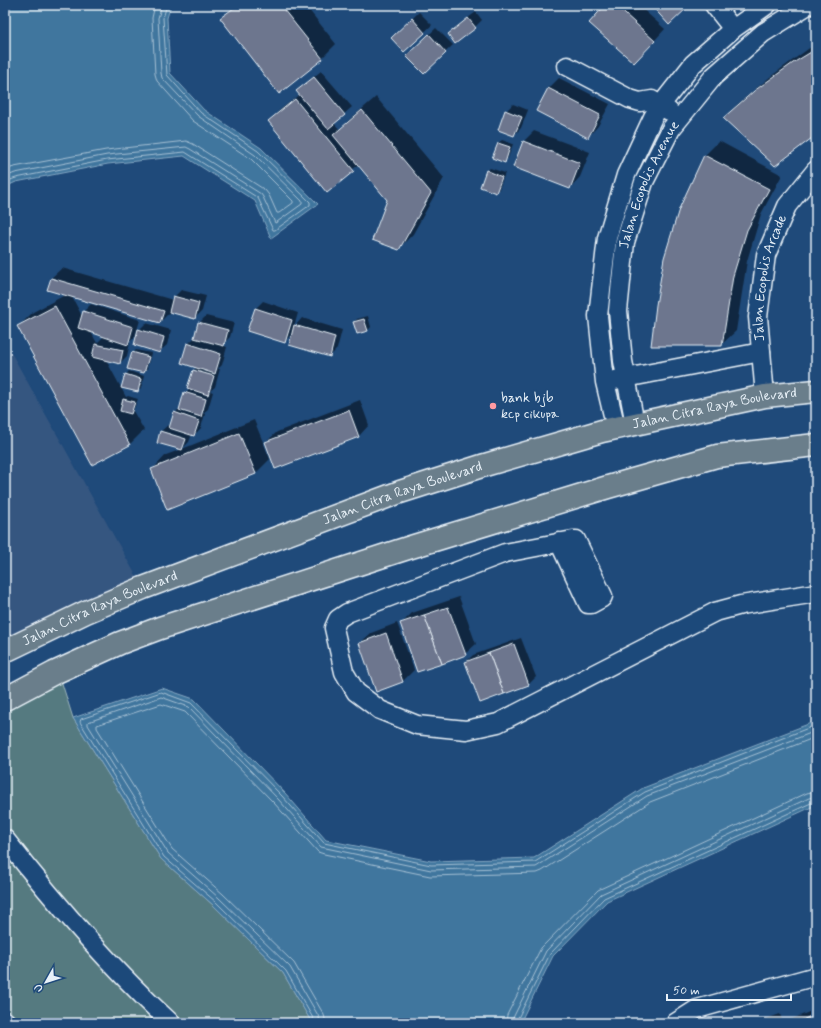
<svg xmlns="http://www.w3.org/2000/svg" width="821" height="1028" font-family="Mynerve,sans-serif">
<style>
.built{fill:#365780}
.green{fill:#557a80;stroke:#9eb6bc}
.water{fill:#41769e;stroke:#84a7c2}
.shadow{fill:#0007;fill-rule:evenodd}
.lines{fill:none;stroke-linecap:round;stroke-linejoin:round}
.shore{stroke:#a5c0d4;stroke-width:1}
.building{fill:#6d768e;stroke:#e8f1f8}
.minor-casing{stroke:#e8f1f8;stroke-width:21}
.major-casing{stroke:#e8f1f8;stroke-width:25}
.minor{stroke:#1f4a7a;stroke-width:18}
.major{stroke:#6b7e8b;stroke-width:22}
.poi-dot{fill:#ff9aa2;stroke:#1f4a7a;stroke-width:1.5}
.labels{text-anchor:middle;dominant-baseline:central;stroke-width:4;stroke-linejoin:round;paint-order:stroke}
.street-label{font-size:14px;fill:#e8f1f8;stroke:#1f4a7a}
.poi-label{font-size:14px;fill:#e8f1f8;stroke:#1f4a7a;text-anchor:start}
</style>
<rect width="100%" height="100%" fill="#1f4a7a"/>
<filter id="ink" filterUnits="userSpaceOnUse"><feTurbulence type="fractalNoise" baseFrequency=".025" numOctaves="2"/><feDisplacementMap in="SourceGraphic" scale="8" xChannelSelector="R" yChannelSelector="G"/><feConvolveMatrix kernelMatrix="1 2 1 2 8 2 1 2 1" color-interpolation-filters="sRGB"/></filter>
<g filter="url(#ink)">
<polygon class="built" points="5,342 143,588 5,652"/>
<polygon class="green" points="60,677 73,718 161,859 213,905 283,973 312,1023 5,1023 5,706"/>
<g class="water">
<polygon points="5,5 171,5 167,18 170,73 204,110 261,148 318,204 271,238 255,201 184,156 108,164 16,182 5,187"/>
<polygon points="162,688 194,699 285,793 326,840 431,861 534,858 643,788 816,721 816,805 607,901 553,956 520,1023 312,1023 283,973 213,905 161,859 73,718"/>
</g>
<g class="shadow">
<polygon points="235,5 305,5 336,44 322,58 222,19"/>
<polygon points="606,5 638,5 665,29 645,51"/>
<polygon points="419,12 432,25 404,51 392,38"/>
<polygon points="476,12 482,20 475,27 449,34 456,27"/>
<polygon points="436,28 453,45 424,73 407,56"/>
<polygon points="816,44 816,134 724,118 738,104 770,77 808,49"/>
<polygon points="321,71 352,107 334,123 340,130 348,121 376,97 444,178 413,234 398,249 388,199 359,164 327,192 269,121 280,110 300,94 305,84"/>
<polygon points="559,78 610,104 598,126 588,137 537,110 549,88"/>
<polygon points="513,104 528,110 521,128 514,135 506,111"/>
<polygon points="534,131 590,152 580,177 570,188 523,142"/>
<polygon points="502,140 513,144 508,158 505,161 498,143"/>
<polygon points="719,141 782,175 761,214 747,261 736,331 721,345 704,156"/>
<polygon points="490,168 505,173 499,189 496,192 487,171"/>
<path d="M62,268L173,300L174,297L181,290L206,296L202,311L195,318L170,312L160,322L72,297L82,316L84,311L91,304L140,320L135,337L128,343H130L127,356L120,363L106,360L126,397L128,396L138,399L133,411L144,430L130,444L19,326L33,312L65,295L51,278ZM91,332L104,336L97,343Z"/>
<polygon points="263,301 298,313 294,327 302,318 342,330 337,349 330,356 293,333 284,342 256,308"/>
<polygon points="206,316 234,323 230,337 222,345 227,347 222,365 218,369 220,369 215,387 210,391 213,392 208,409 203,413 205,414 201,428 194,435 192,434 189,442 182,449 254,420 270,459 256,473 168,509 152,470 166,455 182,449 160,432 168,425 171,426 175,413 181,407 185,393 190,388 189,387 194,370 197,367 188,344 195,337 199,323"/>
<polygon points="368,316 371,327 368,330 354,322 357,319"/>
<polygon points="146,323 171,330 167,345 159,352 139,330"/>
<polygon points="136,350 151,353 147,369 144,372 133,353"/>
<polygon points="129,371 144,376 141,388 138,391 126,375"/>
<polygon points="360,400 369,425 359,436 276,468 266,442 277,432"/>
<polygon points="459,597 476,644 465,654 401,624 412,613"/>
<polygon points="397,623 414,670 403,681 377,690 360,643 371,633"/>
<polygon points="521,638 536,677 529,684 481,702 466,662 473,655"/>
<polygon points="816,1009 816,1023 788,1023 790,1020"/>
<polygon points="780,1014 783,1023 755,1023"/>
</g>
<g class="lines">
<g class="shore">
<polyline points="5,170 14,167 106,150 186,141 193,144 265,190 269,195 277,213 279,213 293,203 293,201 251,159 193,121 157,81 155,74 152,18 155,5"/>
<polyline points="5,177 15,173 107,155 186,147 190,149 261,194 263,197 275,223 277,222 302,204 302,201 255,155 198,116 162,78 161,73 158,18 162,5"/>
<polyline points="5,182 16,178 107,160 185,152 258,198 273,230 275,230 310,205 310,202 258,151 201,113 167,75 163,18 167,5"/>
<polyline points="315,1023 314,1020 286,971 216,902 164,857 80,722 81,719 161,692 191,703 282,796 324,843 431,865 535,862 645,792 816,725"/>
<polyline points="320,1023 319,1017 290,967 219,898 168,853 88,725 88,722 161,697 189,707 278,799 321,847 431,870 536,867 647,796 816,731"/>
<polyline points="326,1023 324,1015 294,963 223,894 172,849 97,728 97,725 161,704 185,712 274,803 318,852 324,854 430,876 537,873 542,871 650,802 816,737"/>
<polyline points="506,1023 507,1015 541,948 598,890 807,793 816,791"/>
<polyline points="512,1023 513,1018 546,951 601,894 809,798 816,797"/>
<polyline points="517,1023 517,1020 550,954 604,898 811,803 816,802"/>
</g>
</g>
<g class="building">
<polygon points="238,5 280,5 323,59 279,94 220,18"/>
<polygon points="605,5 615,5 655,41 634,63 589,23"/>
<polygon points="651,5 689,5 689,6 669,25"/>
<polygon points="412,18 425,33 404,52 391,38"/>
<polygon points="468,18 476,28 455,44 448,34"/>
<polygon points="429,34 446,53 424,74 406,56"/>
<polygon points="816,49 816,135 775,166 723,118 754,91 793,63"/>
<polygon points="314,77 345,115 328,129 296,91"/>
<polygon points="548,88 600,115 588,138 536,111"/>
<polygon points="295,99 354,171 327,193 268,121"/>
<polygon points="362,110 431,193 399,250 372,240 387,200 333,135"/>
<polygon points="505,110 522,117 514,136 498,130"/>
<polygon points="523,141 580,163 570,189 513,167"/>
<polygon points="498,143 510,147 505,163 492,158"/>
<polygon points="704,155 769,189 747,230 733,276 722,346 651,346 656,305 664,258 679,209"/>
<polygon points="486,170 502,177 496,193 480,187"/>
<polygon points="51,278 164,311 160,323 47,290"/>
<polygon points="173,296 199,303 195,319 169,312"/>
<polygon points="55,306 130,445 92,465 17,326"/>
<polygon points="255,308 292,320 285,343 247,331"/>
<polygon points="83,311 133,327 128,345 78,328"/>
<polygon points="364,319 368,331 357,334 353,322"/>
<polygon points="198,322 228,330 224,346 194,338"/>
<polygon points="294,325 335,337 330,357 289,345"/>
<polygon points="138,329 164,337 160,353 134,345"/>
<polygon points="187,343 221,354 215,374 181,363"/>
<polygon points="95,344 123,350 120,364 92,357"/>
<polygon points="132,352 149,357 144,373 127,369"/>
<polygon points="193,370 214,376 208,395 187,388"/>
<polygon points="125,374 141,379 138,392 121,388"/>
<polygon points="184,392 206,399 201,417 179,410"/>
<polygon points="123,399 135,402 131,414 120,411"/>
<polygon points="349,410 359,437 275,469 265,442"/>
<polygon points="174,412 199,421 194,436 169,428"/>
<polygon points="160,431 186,439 182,450 157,443"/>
<polygon points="239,433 256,474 167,510 151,469"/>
<polygon points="448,607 466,655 442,664 424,615"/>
<polygon points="424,615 442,664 417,672 400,623"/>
<polygon points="386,633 403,682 376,692 359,643"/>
<polygon points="514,644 529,685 504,694 489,653"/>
<polygon points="489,653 504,694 480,703 465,662"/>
<polygon points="811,1016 815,1023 796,1023"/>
</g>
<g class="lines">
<defs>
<g id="minor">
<polyline points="714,5 733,29"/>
<polyline points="567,66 630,99 640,102 652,100 669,111"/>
<polyline points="615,380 761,352"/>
<path id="s1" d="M765,396L758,317L766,255L787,206L816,170"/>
<path id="s2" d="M635,424L623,361L618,311L625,242L644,182L671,129L714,76L763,33L808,5"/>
<polyline points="616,428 605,382 598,316 607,238 626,175 653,117 660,106 693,64 733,29 767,5"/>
<polyline points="559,542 588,604 591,604 602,598 603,596 576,540 573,540 505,553 347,613 338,619 334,628 344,672 356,692 380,710 417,725 466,730 498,723 715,612 741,605 816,593"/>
<path d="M5,839C56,904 110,967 171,1023"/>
<polyline points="5,1021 7,1023"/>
<polyline points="675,1023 697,1009 816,976"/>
</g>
<g id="major">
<path id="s3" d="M5,651L86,612L143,588L400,492L485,465L602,431L635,424L765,396L816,391"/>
<polyline points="5,699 54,673 120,643 160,628 411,547 608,487 717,456 816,445"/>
</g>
</defs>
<use href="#minor" class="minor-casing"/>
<use href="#major" class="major-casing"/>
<use href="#minor" class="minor"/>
<use href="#major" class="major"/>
</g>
</g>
<circle class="poi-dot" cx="493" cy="406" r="4"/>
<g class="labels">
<g class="street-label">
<text stroke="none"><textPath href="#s2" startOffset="246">Jalan Ecopolis Avenue</textPath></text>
<text stroke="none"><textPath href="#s1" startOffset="120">Jalan Ecopolis Arcade</textPath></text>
<text stroke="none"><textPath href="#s3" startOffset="752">Jalan Citra Raya Boulevard</textPath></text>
<text stroke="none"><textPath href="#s3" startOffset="428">Jalan Citra Raya Boulevard</textPath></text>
<text stroke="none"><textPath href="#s3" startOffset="104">Jalan Citra Raya Boulevard</textPath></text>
</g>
<g class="poi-label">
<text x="501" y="398">bank bjb<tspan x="501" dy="16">kcp cikupa</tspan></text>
</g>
</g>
<rect width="821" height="1028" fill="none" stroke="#1f4a7a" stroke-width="20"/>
<rect x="10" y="10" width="801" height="1008" fill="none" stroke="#e8f1f8" stroke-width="1.5" filter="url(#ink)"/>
<g transform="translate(46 982) rotate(231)" stroke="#1f4a7a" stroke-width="3" paint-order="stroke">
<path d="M0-3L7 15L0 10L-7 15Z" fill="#e8f1f8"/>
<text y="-6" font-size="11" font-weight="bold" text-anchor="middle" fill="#e8f1f8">U</text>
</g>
<path d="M667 994v6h124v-6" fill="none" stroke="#e8f1f8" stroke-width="2"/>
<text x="673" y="994" font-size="12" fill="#e8f1f8" stroke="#1f4a7a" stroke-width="3" paint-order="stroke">50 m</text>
</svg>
